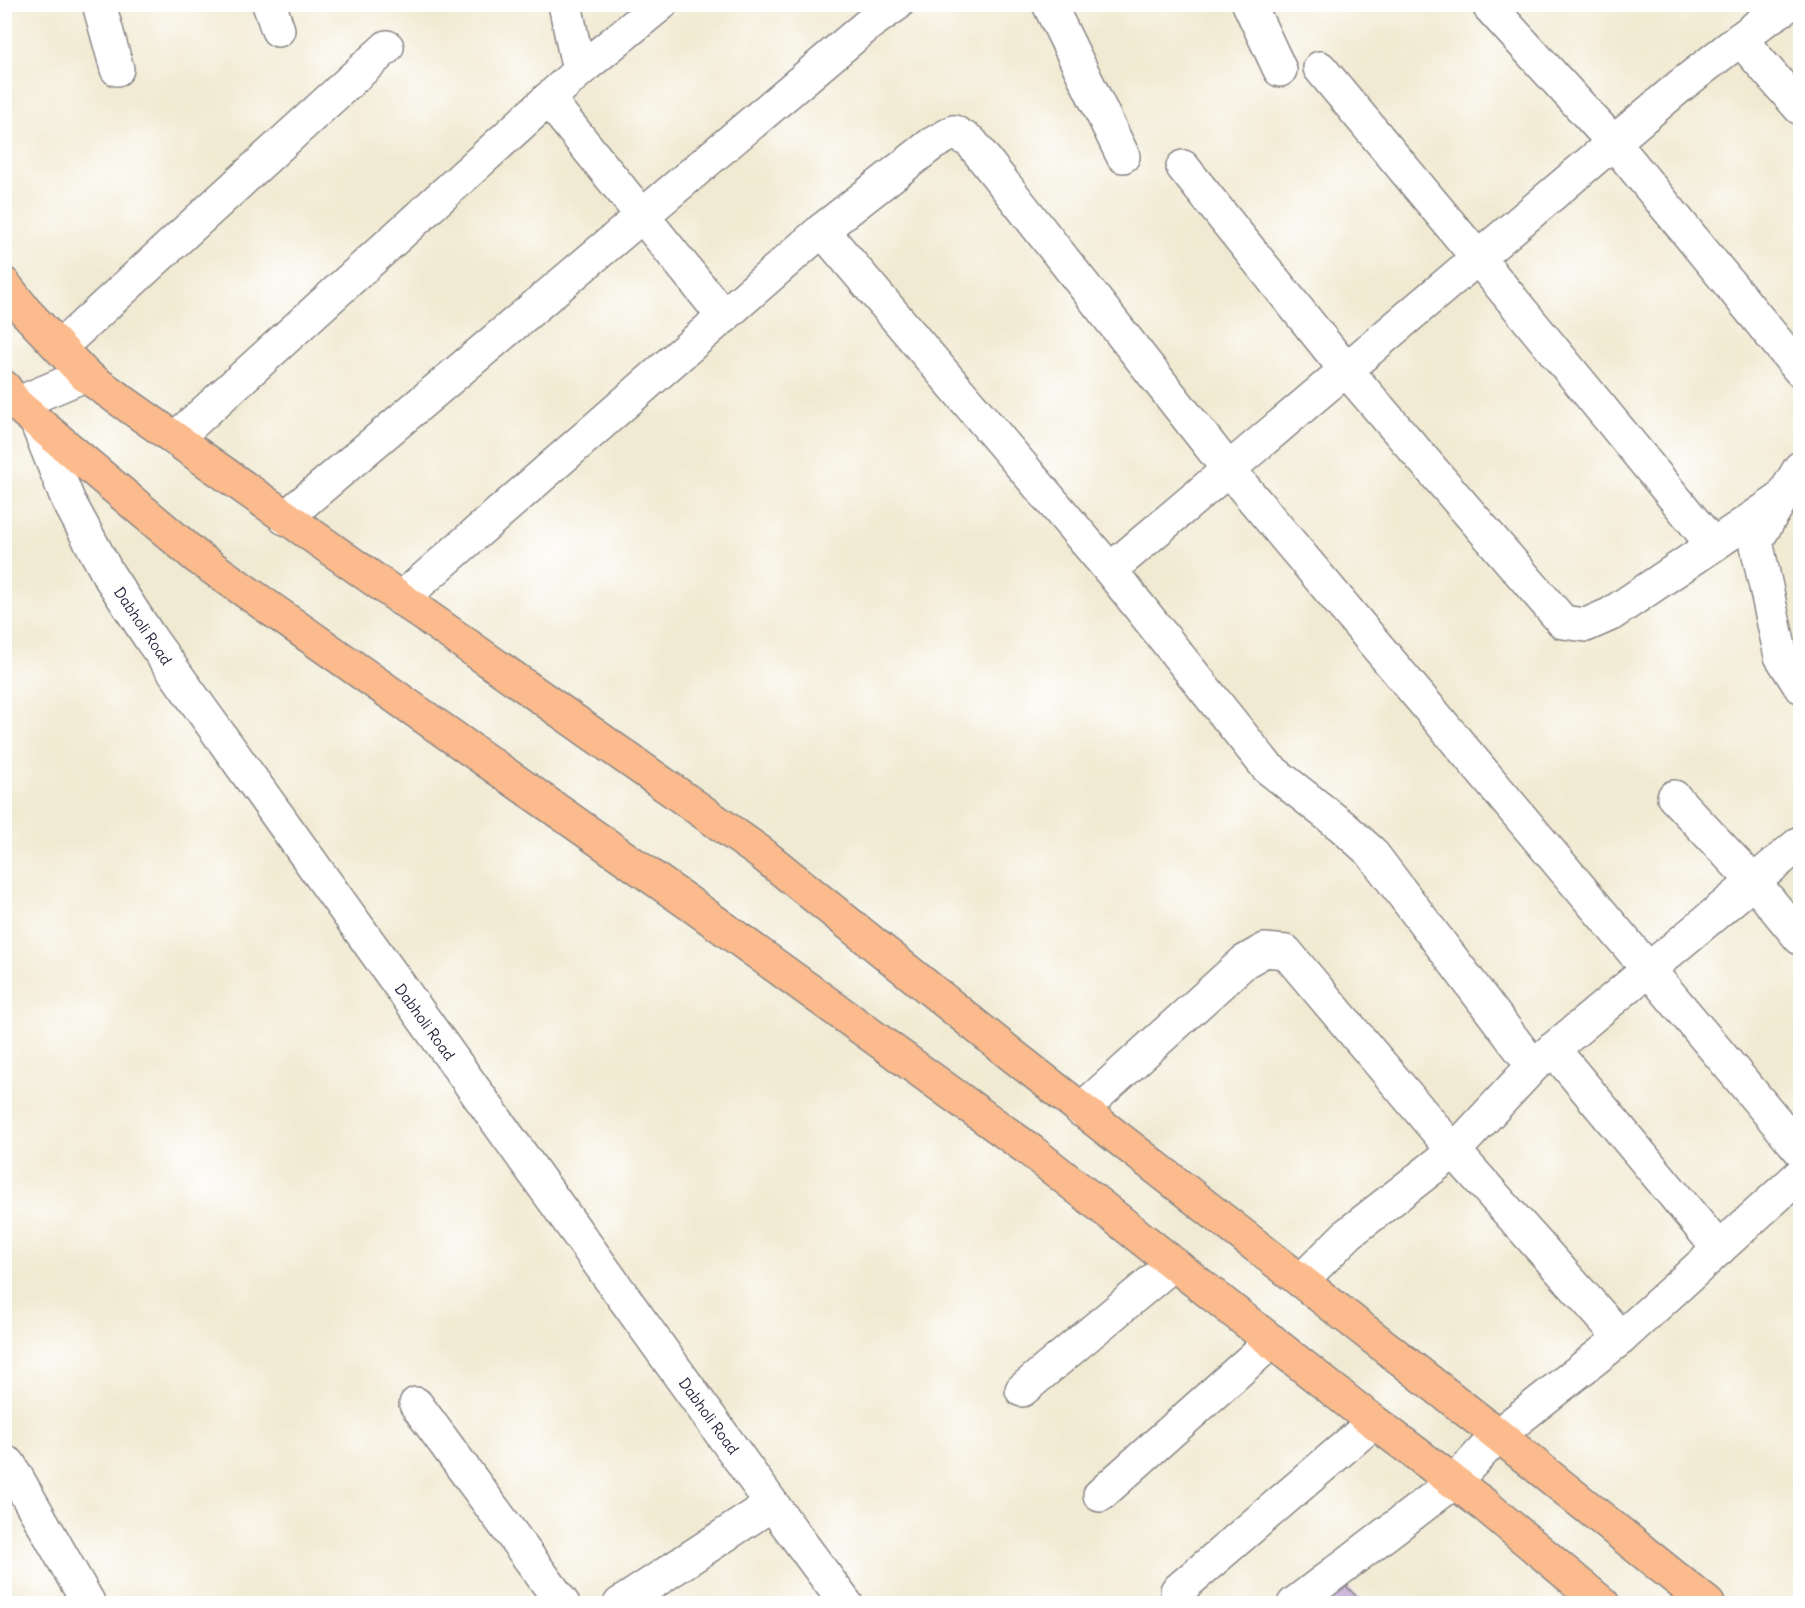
<svg xmlns="http://www.w3.org/2000/svg" width="1805" height="1608" font-family="Delius,sans-serif">
<style>
.building{fill:#bba0cf}
.lines{fill:none;stroke-linecap:round;stroke-linejoin:round}
.minor-casing{stroke:#8a8686;stroke-width:36}
.tertiary-casing{stroke:#8a8686;stroke-width:36}
.primary-casing{stroke:#8a8686;stroke-width:36}
.minor{stroke:#fff;stroke-width:33}
.tertiary{stroke:#fff;stroke-width:33}
.primary{stroke:#fbbb8c;stroke-width:33}
.labels{text-anchor:middle;dominant-baseline:central;stroke-width:4.5;stroke-linejoin:round;paint-order:stroke}
.street-label{font-size:15px;fill:#22223b;stroke:#fff}
</style>
<rect width="100%" height="100%" fill="#fff"/>
<filter id="ink" filterUnits="userSpaceOnUse"><feTurbulence type="fractalNoise" baseFrequency=".0167" numOctaves="2"/><feDisplacementMap in="SourceGraphic" scale="12" xChannelSelector="R" yChannelSelector="G"/><feConvolveMatrix kernelMatrix="1 2 1 2 8 2 1 2 1" color-interpolation-filters="sRGB"/></filter>
<filter id="wash" filterUnits="userSpaceOnUse"><feTurbulence type="fractalNoise" baseFrequency=".008" numOctaves="4" result="noise"/><feDisplacementMap in="SourceGraphic" scale="24" xChannelSelector="R" yChannelSelector="G"/><feGaussianBlur stdDeviation="1.35" result="paint"/><feColorMatrix in="noise" values="0 0 0 0 0 0 0 0 0 0 0 0 0 0 0 0 0 1.4 0 .05"/><feComposite in="paint" operator="in"/></filter>
<g filter="url(#wash)">
<rect width="100%" height="100%" fill="#f1ead2"/>
<g id="blocks">
<polygon class="building" points="1338,1578 1364,1604 1312,1604"/>
</g>
</g>
<g filter="url(#ink)">
<use href="#blocks" fill-opacity="0" stroke="#8a8686" stroke-width="1.5"/>
<g class="lines">
<defs>
<g id="minor">
<polyline points="99,4 117,69"/>
<polyline points="269,4 278,30"/>
<polyline points="565,4 579,71"/>
<polyline points="1049,4 1123,156"/>
<polyline points="1249,4 1280,70"/>
<polyline points="1489,6 1614,143 1800,370"/>
<polyline points="1740,39 1800,108"/>
<polyline points="1320,68 1478,258 1713,545"/>
<polyline points="548,99 724,317"/>
<polyline points="1183,167 1346,370 1563,622 1586,625 1611,614 1781,499"/>
<polyline points="822,230 1110,570 1267,767 1342,826 1371,852 1533,1066"/>
<polyline points="60,347 387,47"/>
<polyline points="36,421 68,500 108,574 150,638 772,1504 846,1604"/>
<polyline points="175,439 579,71 661,4"/>
<polyline points="1800,468 1756,541 1781,656 1800,686"/>
<polyline points="285,518 870,23 897,4"/>
<polyline points="1110,570 1680,86 1765,20 1790,4"/>
<polyline points="401,599 822,230 932,144 954,132 971,142 1229,470 1800,1150"/>
<polyline points="1674,797 1754,882 1800,938"/>
<polyline points="1553,1049 1719,1249"/>
<polyline points="1081,1110 1244,962 1265,950 1286,952 1454,1151 1621,1338"/>
<polyline points="1301,1281 1349,1233 1454,1151 1533,1066 1800,843"/>
<polyline points="1022,1390 1173,1264"/>
<polyline points="416,1404 563,1604"/>
<polyline points="9,1464 89,1604"/>
<polyline points="1100,1495 1272,1341"/>
<polyline points="1177,1591 1374,1422"/>
<polyline points="620,1604 772,1504"/>
<polyline points="1294,1604 1454,1482 1498,1435 1621,1338 1800,1175"/>
</g>
<polyline id="tertiary" points="4,400 16,404 85,375"/>
<g id="primary">
<polyline points="4,284 25,311 85,375 761,853 1012,1055 1498,1435 1708,1604"/>
<polyline points="4,387 16,404 197,557 693,906 1031,1151 1361,1412 1486,1506 1603,1604"/>
</g>
</defs>
<use href="#minor" class="minor-casing"/>
<use href="#tertiary" class="tertiary-casing"/>
<use href="#primary" class="primary-casing"/>
<use href="#minor" class="minor"/>
<use href="#tertiary" class="tertiary"/>
<use href="#primary" class="primary"/>
</g>
</g>
<g class="labels">
<g class="street-label">
<text transform="translate(143 626) rotate(56)">Dabholi Road</text>
<text transform="translate(425 1022) rotate(54)">Dabholi Road</text>
<text transform="translate(709 1416) rotate(54)">Dabholi Road</text>
</g>
</g>
<rect width="1805" height="1608" fill="none" stroke="#fff" stroke-width="24"/>
</svg>
